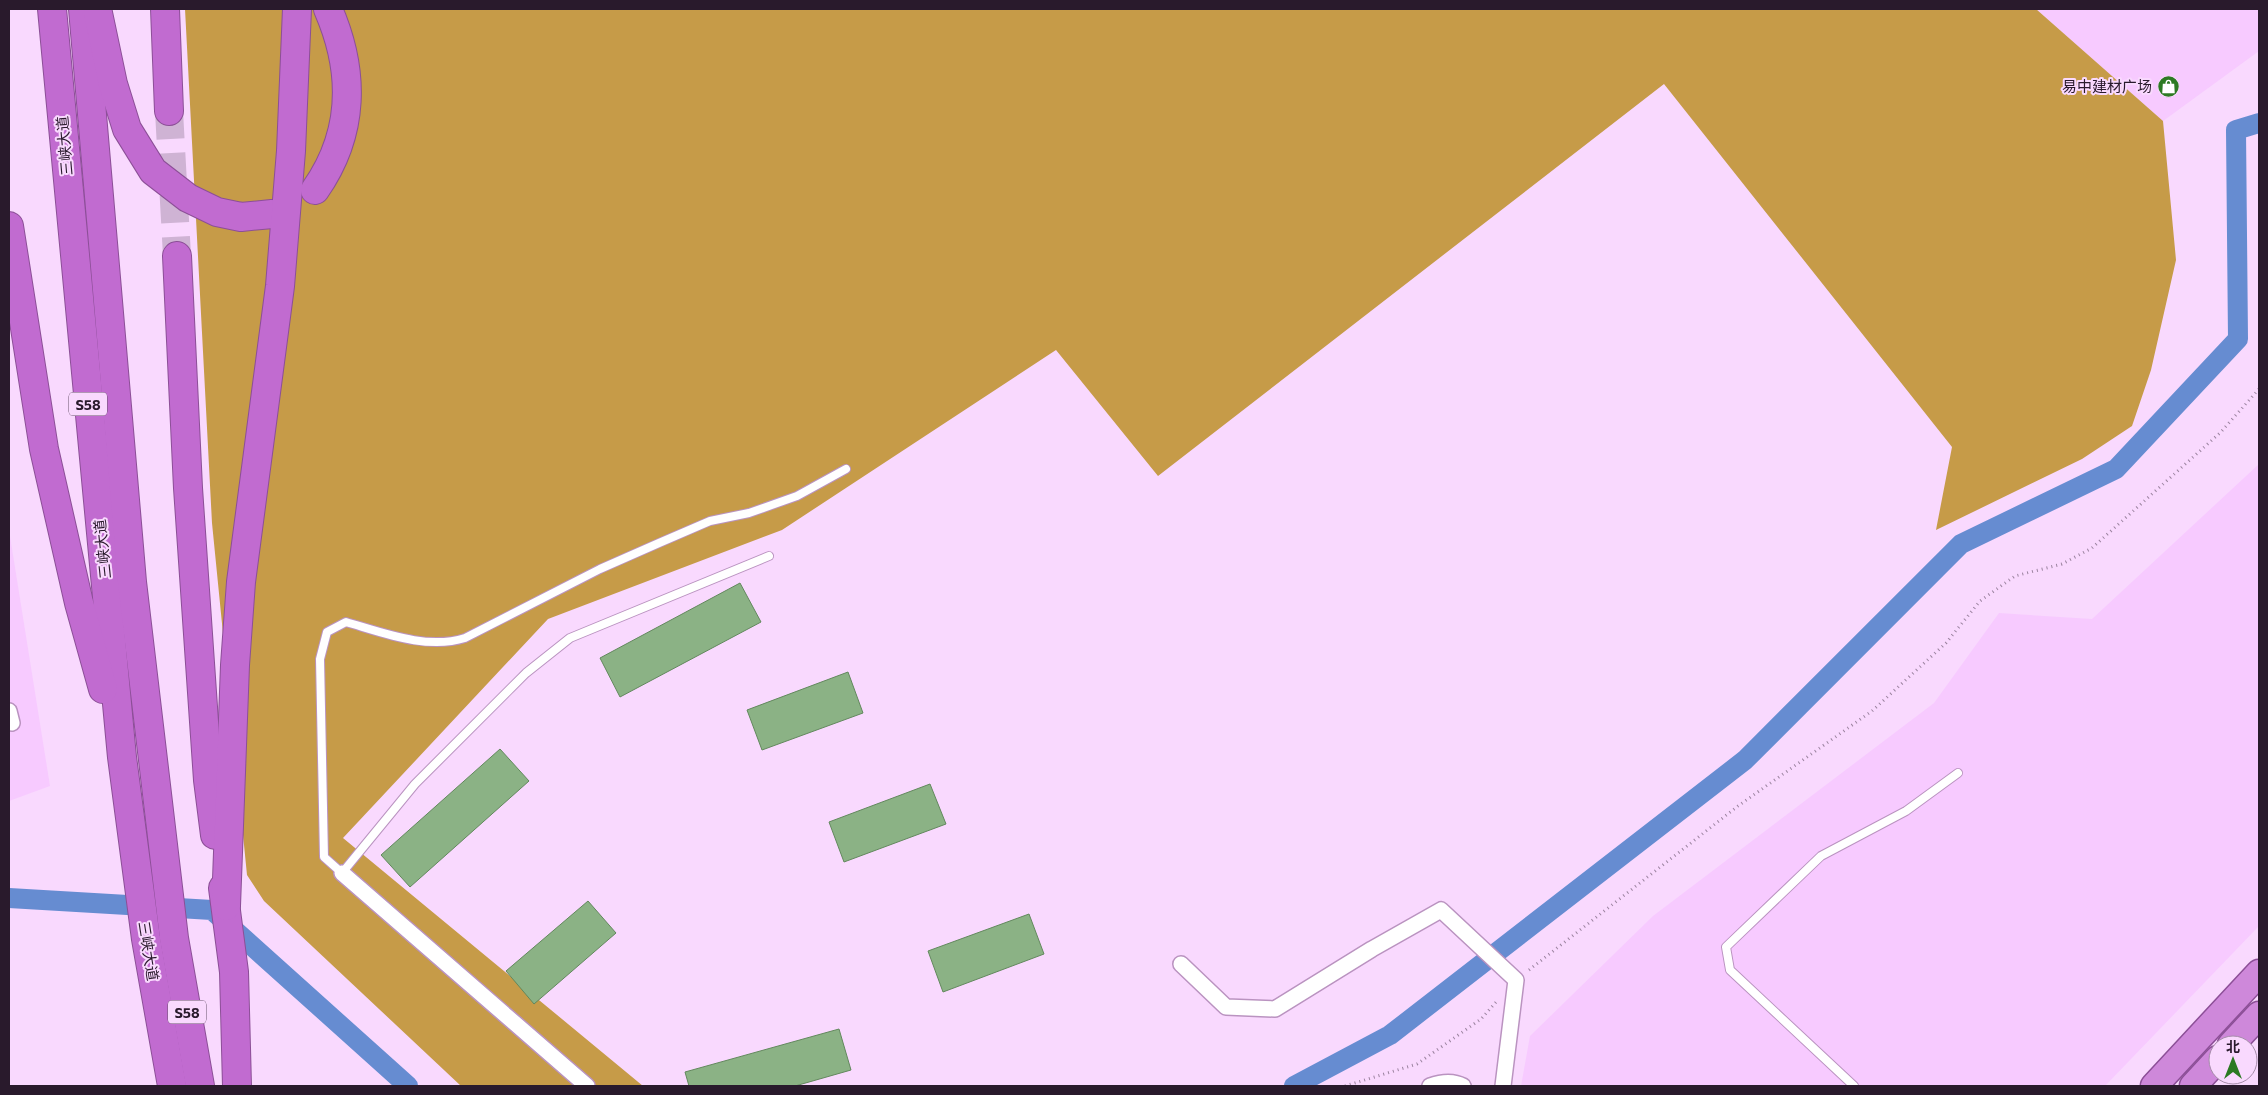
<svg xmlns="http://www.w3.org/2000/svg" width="2268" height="1095" font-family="Commissioner,'Noto Sans SC',sans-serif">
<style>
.built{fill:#f7caff}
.forest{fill:#c69b48}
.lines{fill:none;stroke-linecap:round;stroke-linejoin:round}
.canal{stroke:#668cd1;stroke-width:20}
.building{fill:#8bb285;stroke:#62885d}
.motorway-tunnel{stroke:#cfb3d4;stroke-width:28;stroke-dasharray:28 14;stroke-linecap:butt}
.service-casing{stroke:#ba93c0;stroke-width:10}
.minor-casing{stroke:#ba93c0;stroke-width:18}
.trunk-casing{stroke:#8c4f97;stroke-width:29}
.motorway-casing{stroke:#8c4f97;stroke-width:30}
.path{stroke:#9c84a0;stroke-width:3;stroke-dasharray:1 4;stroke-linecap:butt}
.service{stroke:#fff;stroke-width:8}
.minor{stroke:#fff;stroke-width:15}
.trunk{stroke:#ce88da;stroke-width:26}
.motorway{stroke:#c16bd0;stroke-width:28}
.labels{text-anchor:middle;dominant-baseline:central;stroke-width:4;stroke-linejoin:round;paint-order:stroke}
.shield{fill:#f9d9fe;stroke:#67536b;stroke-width:1}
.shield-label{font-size:14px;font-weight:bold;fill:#291a2c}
.poi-label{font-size:15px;fill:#291a2c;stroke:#f9d9fe;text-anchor:end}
.street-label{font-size:15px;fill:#291a2c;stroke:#f9d9fe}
</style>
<rect width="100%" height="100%" fill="#f9d9fe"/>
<g class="built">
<polygon points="2036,9 2259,9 2259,51 2163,121"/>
<polygon points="2259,464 2259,926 2105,1086 1521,1086 1530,1036 1653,916 1934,703 1999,613 2092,619"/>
<polygon points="9,530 50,786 9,801"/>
</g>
<polygon class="forest" points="185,9 2036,9 2163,121 2176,260 2151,370 2132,426 2082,459 1936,530 1952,447 1664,84 1158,476 1056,350 782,530 548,619 343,838 643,1086 461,1086 264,901 247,875 212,523"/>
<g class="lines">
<g class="canal">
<polyline points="9,898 212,910 408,1086"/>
<polyline points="1294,1086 1390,1035 1745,760 1961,544 2116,469 2238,339 2236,130 2259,123"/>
</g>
</g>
<g class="building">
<polygon points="740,583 761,622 620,697 600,658"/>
<polygon points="848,672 863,713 762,750 747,710"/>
<polygon points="500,749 529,781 410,887 381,855"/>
<polygon points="930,784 946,824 844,862 829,822"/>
<polygon points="588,901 616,933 534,1004 506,971"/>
<polygon points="1029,914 1044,954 943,992 928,951"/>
<polygon points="839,1029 851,1070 795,1086 689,1086 685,1072"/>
</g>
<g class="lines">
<polyline class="motorway-tunnel" points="169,111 177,256"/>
<defs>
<g id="service">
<path d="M769,556L570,638L526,673L415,784L342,873L324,857L320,659L327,632L346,622C384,633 427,650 465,638L600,569L659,543L710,521L749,513L797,496L846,469"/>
<polyline points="1854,1086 1730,970 1726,947 1821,856 1906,811 1958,773"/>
</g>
<g id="minor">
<polyline points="9,711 12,723"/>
<polyline points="342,873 587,1086"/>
<polyline points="1181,964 1226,1007 1275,1009 1372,949 1441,910 1516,980 1503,1086"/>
<path d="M1430,1086C1441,1082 1452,1080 1463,1086"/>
</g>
<g id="trunk">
<polyline points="2231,1045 2259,1015"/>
<polyline points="2154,1086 2259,973"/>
<polyline points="2193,1086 2218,1059"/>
</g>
<g id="motorway">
<polyline points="52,9 122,757 146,939 172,1086"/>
<polyline points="83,9 132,582 174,938 200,1086"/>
<polyline points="165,9 169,111"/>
<polyline points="98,13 113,84 127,129 153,171 188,198 217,212 241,217 272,214"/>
<path d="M315,190C355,133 355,71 328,9"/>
<polyline points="9,226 44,449 79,603 103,689"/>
<polyline points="177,256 188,488 208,780 215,835"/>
<polyline points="223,888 234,972 237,1086"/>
<polyline points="226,906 235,665 241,582 280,286 291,151 297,9"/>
</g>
</defs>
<use href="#service" class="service-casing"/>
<use href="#minor" class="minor-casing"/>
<use href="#trunk" class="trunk-casing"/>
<use href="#motorway" class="motorway-casing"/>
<g class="path">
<polyline points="1529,970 1738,806 1872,711 1946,643 1980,601 2015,576 2062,564 2092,548 2221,432 2259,389"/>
<polyline points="1345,1086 1417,1064 1481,1019 1496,1002"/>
</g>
<use href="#service" class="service"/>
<use href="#minor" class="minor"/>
<use href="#trunk" class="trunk"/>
<use href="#motorway" class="motorway"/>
</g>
<defs>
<symbol id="shop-disc" viewBox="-11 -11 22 22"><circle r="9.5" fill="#2c7a23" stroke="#f9d9fe"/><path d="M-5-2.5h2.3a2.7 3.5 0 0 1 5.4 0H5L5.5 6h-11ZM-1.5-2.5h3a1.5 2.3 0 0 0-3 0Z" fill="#fff"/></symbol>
</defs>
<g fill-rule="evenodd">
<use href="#shop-disc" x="2156" y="74" width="25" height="25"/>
</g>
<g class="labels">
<g class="shield">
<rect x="69" y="392.5" width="38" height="23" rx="4"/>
<rect x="168" y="1000.5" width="38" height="23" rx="4"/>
</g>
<g class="shield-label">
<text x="88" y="404">S58</text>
<text x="187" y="1012">S58</text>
</g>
<g class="poi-label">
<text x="2152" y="86">易中建材广场</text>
</g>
<g class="street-label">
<text transform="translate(64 146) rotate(-95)">三峡大道</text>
<text transform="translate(102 549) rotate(-96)">三峡大道</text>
<text transform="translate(149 951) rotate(81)">三峡大道</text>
</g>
</g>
<rect width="2268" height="1095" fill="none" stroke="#291a2c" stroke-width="20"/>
<g transform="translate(2233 1060)"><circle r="24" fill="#f9d9fe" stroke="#a68daa"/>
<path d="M0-4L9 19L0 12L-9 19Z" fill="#2c7a23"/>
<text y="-8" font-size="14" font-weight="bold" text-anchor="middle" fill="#291a2c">北</text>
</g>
</svg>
